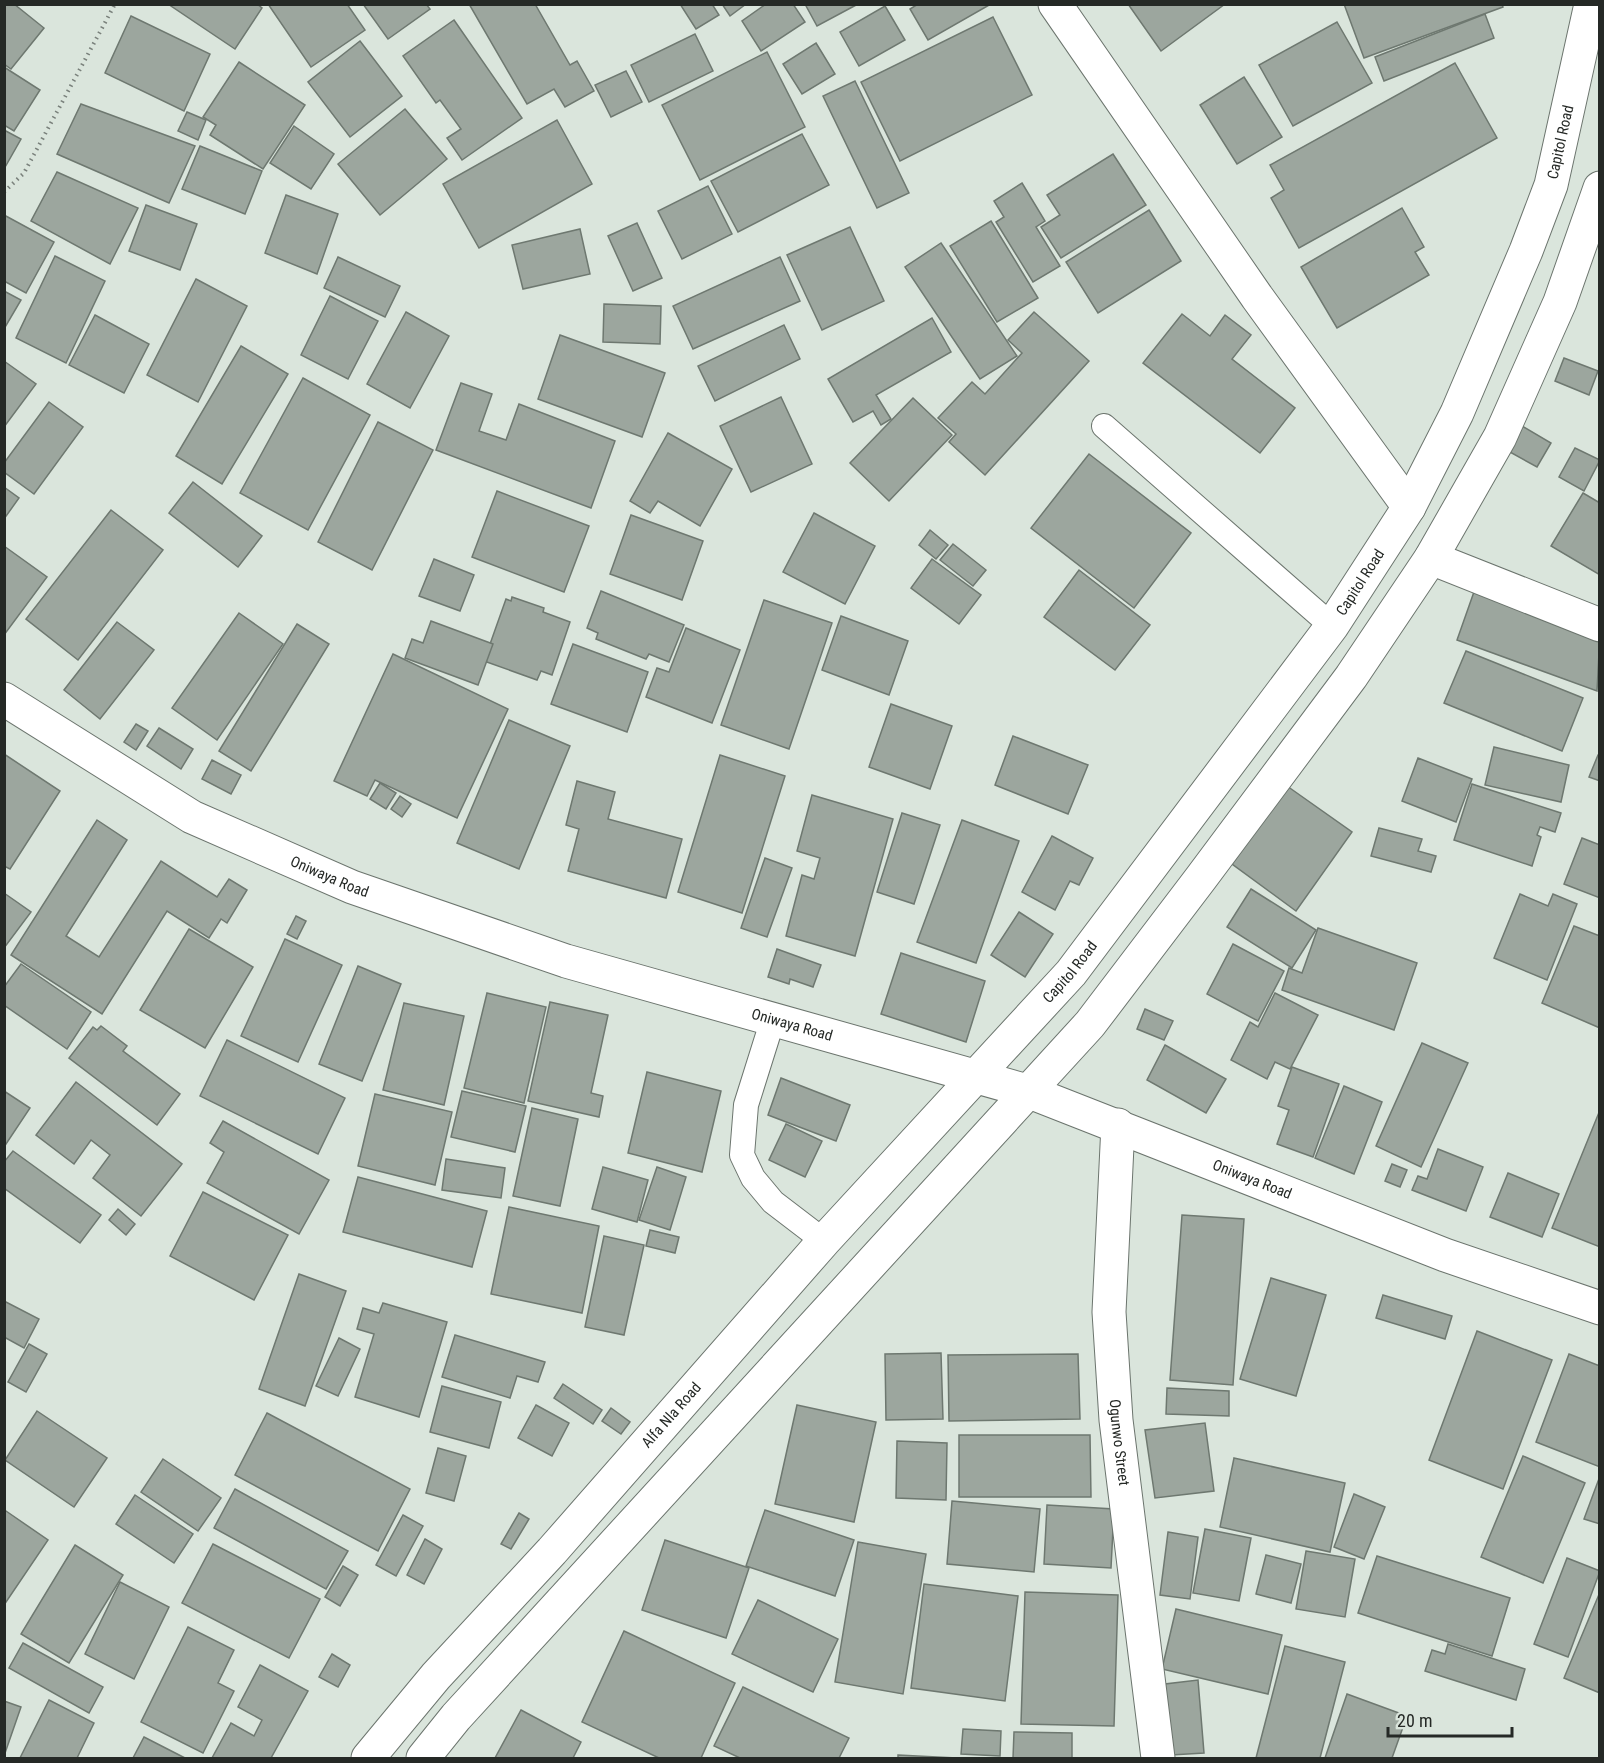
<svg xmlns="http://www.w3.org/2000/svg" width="1604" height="1763" font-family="'Roboto Condensed',sans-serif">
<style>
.building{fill:#9ca69e;stroke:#6e7870;stroke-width:1.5}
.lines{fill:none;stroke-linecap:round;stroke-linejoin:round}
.lane-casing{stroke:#6c756e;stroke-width:26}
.street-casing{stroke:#6c756e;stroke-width:35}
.secondary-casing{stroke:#6c756e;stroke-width:35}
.path{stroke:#79807b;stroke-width:4;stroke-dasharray:1.5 4.5;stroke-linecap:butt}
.lane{stroke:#fff;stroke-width:24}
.street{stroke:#fff;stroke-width:33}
.secondary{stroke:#fff;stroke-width:33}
.labels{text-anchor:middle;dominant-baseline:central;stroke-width:6;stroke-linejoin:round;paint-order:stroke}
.street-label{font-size:15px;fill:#252926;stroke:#dae5dc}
</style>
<rect width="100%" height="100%" fill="#dae5dc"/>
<g class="building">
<polygon points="4,4 14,4 44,28 11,69 4,64"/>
<polygon points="168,4 257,4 262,8 235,49"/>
<polygon points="268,4 347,4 365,30 311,67"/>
<polygon points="363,4 426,4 430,9 388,39"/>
<polygon points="469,4 535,4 570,65 577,61 594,91 565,107 554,89 527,104"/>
<polygon points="680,4 712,4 719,15 696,29"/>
<polygon points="722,4 746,4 730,16"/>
<polygon points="766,4 793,4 805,22 761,51 742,21"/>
<polygon points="805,4 858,4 817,26"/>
<polygon points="918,4 991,4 928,40 910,9"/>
<polygon points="1128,4 1225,4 1161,51"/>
<polygon points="1344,4 1502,4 1503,7 1364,58"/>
<polygon points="885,6 905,40 859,66 840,32"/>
<polygon points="1485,14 1494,38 1384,81 1375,57"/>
<polygon points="131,16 210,54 184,111 105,73"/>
<polygon points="993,17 1032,95 900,161 861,82"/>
<polygon points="454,20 522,118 462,160 447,138 461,129 440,100 436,103 403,56"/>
<polygon points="1337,22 1372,83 1293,126 1259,65"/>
<polygon points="695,34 713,71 649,102 631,65"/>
<polygon points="360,41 402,96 350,137 308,82"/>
<polygon points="816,43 835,74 802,94 783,64"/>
<polygon points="767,52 805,127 700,180 662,105"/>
<polygon points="239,62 305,105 263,169 210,135 216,125 203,117"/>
<polygon points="1455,63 1497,138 1299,248 1271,198 1284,190 1270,165"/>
<polygon points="4,67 40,90 14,131 4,125"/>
<polygon points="626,71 642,102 611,117 595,85"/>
<polygon points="1244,77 1282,137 1237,164 1200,105"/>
<polygon points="855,81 909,193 877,208 823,96"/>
<polygon points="81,104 195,146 169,203 57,154"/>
<polygon points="405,109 447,159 380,215 338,164"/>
<polygon points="187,112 206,120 198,140 178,131"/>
<polygon points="557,120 592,184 479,248 443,184"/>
<polygon points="294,126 334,154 311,189 270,163"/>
<polygon points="4,130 21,139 4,169"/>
<polygon points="802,134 829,185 738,232 711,181"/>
<polygon points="200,146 262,171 245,214 182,189"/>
<polygon points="1113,154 1146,205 1061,258 1041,227 1060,215 1047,195"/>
<polygon points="57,172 138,208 110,264 31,221"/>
<polygon points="1022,183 1045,221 1036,227 1060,266 1033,282 996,222 1004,217 994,201"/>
<polygon points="708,186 732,234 682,259 658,211"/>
<polygon points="286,195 338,214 317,274 265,253"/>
<polygon points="146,205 197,224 180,270 129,251"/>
<polygon points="1402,208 1424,247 1415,252 1429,275 1337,328 1301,267"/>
<polygon points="1149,210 1181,261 1098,313 1066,262"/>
<polygon points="4,215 54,242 26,293 4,281"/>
<polygon points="991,221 1038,298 997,322 950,246"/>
<polygon points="637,223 662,278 633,291 608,236"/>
<polygon points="850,227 884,301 822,330 787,255"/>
<polygon points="580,229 590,274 523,289 512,245"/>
<polygon points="941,243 1017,356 980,379 905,267"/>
<polygon points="55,256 105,281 66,363 16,338"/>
<polygon points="338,257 400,286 385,317 324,288"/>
<polygon points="780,257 800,301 693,349 673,306"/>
<polygon points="196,279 247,306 198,402 147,375"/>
<polygon points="4,291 21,300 4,329"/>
<polygon points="330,296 378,321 348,379 301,355"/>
<polygon points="604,304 661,306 660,344 603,342"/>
<polygon points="406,312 449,336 410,408 367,384"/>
<polygon points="1034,312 1089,361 985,475 949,442 956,434 938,418 972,382 985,394 1022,353 1008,340"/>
<polygon points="1182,314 1210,336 1225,315 1251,335 1232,359 1295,408 1260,453 1143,363"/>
<polygon points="95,315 149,344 124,393 69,365"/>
<polygon points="932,318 951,352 876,395 891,419 881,425 873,411 853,422 828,379"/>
<polygon points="784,325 800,359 715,401 698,366"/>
<polygon points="560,335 665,373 642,437 538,399"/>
<polygon points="241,346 288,374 222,484 176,456"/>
<polygon points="1564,358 1598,371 1589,395 1555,381"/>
<polygon points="4,361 36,384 4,427"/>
<polygon points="303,378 370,415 308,530 240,493"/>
<polygon points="461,383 492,394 479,431 506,440 519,404 615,441 591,508 436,450"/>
<polygon points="781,397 812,464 751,492 720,426"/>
<polygon points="913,398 952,435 889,501 850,463"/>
<polygon points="49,402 83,427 34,494 4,472 4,463"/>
<polygon points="378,422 433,450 372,570 318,542"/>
<polygon points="1522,426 1551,443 1537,467 1508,451"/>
<polygon points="668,433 732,469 700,526 658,501 650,513 630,501"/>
<polygon points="1575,448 1600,460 1584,491 1559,477"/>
<polygon points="1089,454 1191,533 1134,608 1031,528"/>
<polygon points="193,482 262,536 238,567 169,513"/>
<polygon points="4,487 19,498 4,519"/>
<polygon points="497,491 589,526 564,592 472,557"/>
<polygon points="1583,493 1600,503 1600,575 1551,546"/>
<polygon points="111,510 163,550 78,660 26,619"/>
<polygon points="814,513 875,546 845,604 783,572"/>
<polygon points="631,515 703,541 682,600 610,574"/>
<polygon points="930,530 948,545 936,559 919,545"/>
<polygon points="953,544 986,570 973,586 940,560"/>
<polygon points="4,546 47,577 4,635"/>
<polygon points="434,559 474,575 460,611 419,596"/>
<polygon points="932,559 981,595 959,624 911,588"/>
<polygon points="1079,570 1150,625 1115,670 1044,617"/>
<polygon points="1475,589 1600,634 1597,691 1457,640"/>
<polygon points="601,591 684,625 669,662 649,654 646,659 596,639 598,633 587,628"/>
<polygon points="512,597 544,608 543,612 570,622 552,675 541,671 537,680 484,661 506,599 511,601"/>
<polygon points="764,600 832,623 789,749 721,725"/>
<polygon points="239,613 283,644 217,740 172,708"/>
<polygon points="841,616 908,641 889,695 822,670"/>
<polygon points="431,621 493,644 478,685 405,658 412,639 423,643"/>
<polygon points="117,622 154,650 100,719 64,690"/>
<polygon points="297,624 329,644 251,771 219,751"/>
<polygon points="686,628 740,650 712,723 646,697 657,668 669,672"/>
<polygon points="573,644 648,672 627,732 551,704"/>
<polygon points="1466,651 1583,698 1562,751 1444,703"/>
<polygon points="393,654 508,709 457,818 375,780 367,796 334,781"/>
<polygon points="891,704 952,726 930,789 869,767"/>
<polygon points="509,720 570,746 519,869 457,843"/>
<polygon points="136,724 148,731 136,750 124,742"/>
<polygon points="159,728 193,749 181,769 147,746"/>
<polygon points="1013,736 1088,765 1068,814 995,785"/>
<polygon points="1494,747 1569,765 1561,802 1485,785"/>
<polygon points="4,754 60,791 10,869 4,866"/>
<polygon points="720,755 785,776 742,913 678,892"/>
<polygon points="1598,755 1600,755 1600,781 1589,777"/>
<polygon points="1418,758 1472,779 1456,822 1402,801"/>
<polygon points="212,760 241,775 231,794 202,779"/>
<polygon points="577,781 615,792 608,819 682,839 666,898 568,871 579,829 566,825"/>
<polygon points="380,783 396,793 386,809 370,799"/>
<polygon points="1472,784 1561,813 1555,832 1540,827 1537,835 1541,837 1532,866 1454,840"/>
<polygon points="1287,786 1352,832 1296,911 1232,864"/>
<polygon points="812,795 893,819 855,956 786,936 802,875 814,879 820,858 797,851"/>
<polygon points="400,796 411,804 402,817 391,809"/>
<polygon points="902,813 940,825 914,904 877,892"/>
<polygon points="97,820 127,840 66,936 99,957 161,861 217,897 229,879 247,890 227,923 221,919 209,938 167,911 102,1014 11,955"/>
<polygon points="962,820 1019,841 976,963 917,942"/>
<polygon points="1379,828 1422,839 1418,851 1436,856 1431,872 1371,856"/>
<polygon points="1052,836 1093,858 1079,885 1070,881 1055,910 1022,892"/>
<polygon points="1582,838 1600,845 1600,898 1564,884"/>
<polygon points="765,858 792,868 767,937 741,928"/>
<polygon points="1251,889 1316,930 1292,968 1227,927"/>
<polygon points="4,893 31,912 4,948"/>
<polygon points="1520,894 1548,906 1553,894 1577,904 1547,980 1494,958"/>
<polygon points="1019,912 1053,934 1025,977 991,955"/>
<polygon points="296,916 306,921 297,939 287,934"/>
<polygon points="1574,926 1600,936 1600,1028 1542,1003"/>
<polygon points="1318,928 1417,963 1394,1030 1282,990 1289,968 1302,973"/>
<polygon points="189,929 253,967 205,1048 140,1010"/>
<polygon points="285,939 342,965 298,1062 241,1036"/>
<polygon points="1233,944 1284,971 1258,1021 1207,994"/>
<polygon points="777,949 821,965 813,987 790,979 789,984 768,977"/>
<polygon points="901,953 985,981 966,1042 881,1014"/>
<polygon points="21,964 91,1012 67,1049 4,1005 4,987"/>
<polygon points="358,966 401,984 362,1081 319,1064"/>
<polygon points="487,993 546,1007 524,1103 464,1088"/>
<polygon points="1275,993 1318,1015 1290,1069 1275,1062 1267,1079 1231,1060 1250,1022 1258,1027"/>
<polygon points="550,1002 608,1015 591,1093 603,1096 599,1117 528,1101"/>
<polygon points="404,1003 464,1016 444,1105 383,1090"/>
<polygon points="1145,1009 1173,1021 1164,1040 1137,1029"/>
<polygon points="101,1026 127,1046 123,1051 180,1094 157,1125 69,1058 93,1027 97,1030"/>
<polygon points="227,1040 345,1098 318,1154 200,1096"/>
<polygon points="1422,1043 1468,1063 1421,1167 1376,1146"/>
<polygon points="1165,1045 1226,1079 1206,1113 1147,1080"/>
<polygon points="1292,1067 1339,1084 1313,1157 1277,1144 1289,1110 1278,1106"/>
<polygon points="647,1072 721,1091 702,1172 628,1153"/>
<polygon points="781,1078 850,1105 836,1141 768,1115"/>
<polygon points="76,1082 182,1164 141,1216 93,1178 110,1155 91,1140 74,1164 36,1135"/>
<polygon points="1344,1086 1382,1102 1354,1174 1315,1158"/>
<polygon points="4,1091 30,1108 4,1147"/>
<polygon points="462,1091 526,1106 515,1152 451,1137"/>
<polygon points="375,1094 452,1112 435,1185 358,1166"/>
<polygon points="532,1108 578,1119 560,1206 513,1196"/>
<polygon points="1600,1110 1600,1247 1552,1228"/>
<polygon points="223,1121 329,1180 299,1234 207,1183 224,1152 210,1143"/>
<polygon points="786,1124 822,1141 805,1177 769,1160"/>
<polygon points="1438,1149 1483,1167 1466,1211 1412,1190 1418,1176 1427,1179"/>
<polygon points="13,1151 101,1215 80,1243 4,1188 4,1162"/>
<polygon points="446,1159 505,1168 501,1198 442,1190"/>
<polygon points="1392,1164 1407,1170 1400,1187 1385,1181"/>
<polygon points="603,1167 648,1180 637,1222 592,1209"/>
<polygon points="657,1167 686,1177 670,1230 639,1220"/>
<polygon points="1508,1173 1559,1194 1542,1237 1490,1217"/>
<polygon points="358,1177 487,1211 472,1267 343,1232"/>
<polygon points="203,1192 288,1235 254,1300 170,1256"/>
<polygon points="509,1207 599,1226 582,1313 491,1294"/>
<polygon points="118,1209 135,1224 126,1235 109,1220"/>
<polygon points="1182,1215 1244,1219 1233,1385 1170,1380"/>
<polygon points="650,1230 679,1237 675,1253 646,1246"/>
<polygon points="604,1236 644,1245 624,1335 585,1327"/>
<polygon points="299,1274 346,1291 305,1406 259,1389"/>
<polygon points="1271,1278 1326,1295 1296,1396 1240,1379"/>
<polygon points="1383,1295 1452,1316 1445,1339 1376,1318"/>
<polygon points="4,1301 39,1319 24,1348 4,1337"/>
<polygon points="383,1303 447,1322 419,1417 355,1397 374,1334 357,1329 363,1308 379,1313"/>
<polygon points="1477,1331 1552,1360 1503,1489 1429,1460"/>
<polygon points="455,1335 545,1362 538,1382 517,1376 510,1398 442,1377"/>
<polygon points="339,1338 360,1349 338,1396 316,1386"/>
<polygon points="29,1344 47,1354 26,1392 8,1382"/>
<polygon points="941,1353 943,1419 886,1420 885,1354"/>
<polygon points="1078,1354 1080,1419 949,1421 948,1355"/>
<polygon points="1569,1354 1600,1366 1600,1467 1536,1442"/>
<polygon points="563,1384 602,1410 593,1424 554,1398"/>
<polygon points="442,1386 501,1402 489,1448 430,1432"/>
<polygon points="1167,1388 1229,1391 1229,1416 1166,1414"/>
<polygon points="536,1405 569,1423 552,1456 518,1438"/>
<polygon points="797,1405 876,1422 854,1522 775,1504"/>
<polygon points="611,1408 630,1422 621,1434 602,1421"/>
<polygon points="37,1411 107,1458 74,1507 5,1460"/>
<polygon points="267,1413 410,1489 378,1551 235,1475"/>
<polygon points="1205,1423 1214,1491 1155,1498 1145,1430"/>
<polygon points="959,1435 1090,1435 1091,1497 959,1497"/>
<polygon points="897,1441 947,1443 946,1500 896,1498"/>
<polygon points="438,1448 466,1456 454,1501 426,1493"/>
<polygon points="1523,1456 1585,1483 1543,1583 1481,1557"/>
<polygon points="1234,1458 1345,1483 1330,1552 1220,1527"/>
<polygon points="163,1459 221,1498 198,1531 141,1492"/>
<polygon points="1600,1476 1600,1524 1584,1519"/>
<polygon points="235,1489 348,1551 326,1589 214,1528"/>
<polygon points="1354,1494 1385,1507 1364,1559 1334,1547"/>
<polygon points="135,1495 193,1534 174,1563 116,1524"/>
<polygon points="952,1501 1040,1509 1034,1572 947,1564"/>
<polygon points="1047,1505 1114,1509 1111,1568 1044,1564"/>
<polygon points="765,1510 854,1540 835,1596 746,1566"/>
<polygon points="6,1511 48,1540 4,1605 4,1513"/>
<polygon points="519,1513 529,1519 511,1549 501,1544"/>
<polygon points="403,1515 423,1526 396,1576 376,1565"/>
<polygon points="1205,1529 1251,1538 1239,1601 1193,1593"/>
<polygon points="1168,1532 1198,1537 1190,1599 1160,1595"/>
<polygon points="425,1539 442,1549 424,1584 407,1575"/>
<polygon points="665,1540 749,1568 726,1638 642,1610"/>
<polygon points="858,1542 926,1554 903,1694 835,1682"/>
<polygon points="213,1544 320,1599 289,1658 182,1603"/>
<polygon points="75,1545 123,1575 69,1663 21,1634"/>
<polygon points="1306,1551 1355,1559 1345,1617 1296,1609"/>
<polygon points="1266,1555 1301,1564 1291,1603 1256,1594"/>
<polygon points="1377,1556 1510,1598 1492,1656 1358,1613"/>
<polygon points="1567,1558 1600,1571 1568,1657 1534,1644"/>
<polygon points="343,1566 358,1575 340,1606 325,1597"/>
<polygon points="120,1582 169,1607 134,1679 85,1654"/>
<polygon points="924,1584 1018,1596 1005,1701 911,1688"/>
<polygon points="1025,1592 1118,1595 1114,1726 1021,1724"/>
<polygon points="1600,1592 1600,1693 1564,1678"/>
<polygon points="758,1600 838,1639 813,1692 732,1654"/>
<polygon points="1176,1609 1282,1635 1268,1694 1162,1669"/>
<polygon points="188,1627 234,1650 218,1683 234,1691 203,1753 141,1722"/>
<polygon points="624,1631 735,1683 701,1758 659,1758 582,1722"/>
<polygon points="23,1643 103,1687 89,1713 9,1668"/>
<polygon points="1448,1644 1525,1669 1516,1700 1425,1671 1432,1650 1445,1654"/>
<polygon points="1285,1646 1345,1662 1320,1758 1256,1758"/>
<polygon points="332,1654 350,1665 338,1687 319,1677"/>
<polygon points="260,1665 308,1691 271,1758 212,1758 231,1723 254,1736 262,1720 238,1707"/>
<polygon points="1198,1680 1204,1753 1171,1755 1165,1684"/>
<polygon points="743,1687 849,1738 839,1758 740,1758 714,1746"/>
<polygon points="1347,1694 1407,1716 1392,1758 1325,1758"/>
<polygon points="49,1700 94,1723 77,1758 20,1758"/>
<polygon points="4,1701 21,1707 4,1756"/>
<polygon points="521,1710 581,1742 573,1758 495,1758"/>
<polygon points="963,1729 1001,1731 1000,1756 961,1754"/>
<polygon points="1014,1732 1072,1733 1072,1758 1013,1758"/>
<polygon points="144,1737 185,1758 133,1758"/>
<polygon points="898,1755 957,1758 898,1758"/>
</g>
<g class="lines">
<defs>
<g id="lane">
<polyline points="1104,426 1332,626"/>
<polyline points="773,1019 746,1105 742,1155 753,1178 773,1202 824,1241"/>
</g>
<g id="street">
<polyline points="1055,4 1257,297 1409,507"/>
<polyline points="1431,558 1600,625"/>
<path id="s1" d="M1118,1125L1109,1312L1116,1420L1158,1758"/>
</g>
<g id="secondary">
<path id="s2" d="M4,699L192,817L352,887L566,961L1027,1091L1445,1255L1600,1308"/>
<path id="s3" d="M368,1758L436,1676L552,1551L824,1241L1071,973L1332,626L1409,507L1457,413L1526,251L1551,185L1591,4"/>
<polyline points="423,1758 456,1717 1090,1024 1201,878 1351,677 1431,558 1500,437 1560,302 1600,188"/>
</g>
</defs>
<use href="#lane" class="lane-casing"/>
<use href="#street" class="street-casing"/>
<use href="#secondary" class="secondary-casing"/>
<polyline class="path" points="4,192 24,173 115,4"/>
<use href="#lane" class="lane"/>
<use href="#street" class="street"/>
<use href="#secondary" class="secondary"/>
</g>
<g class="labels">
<g class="street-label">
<text stroke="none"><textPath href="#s3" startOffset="2026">Capitol Road</textPath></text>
<text stroke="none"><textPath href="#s3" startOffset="1540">Capitol Road</textPath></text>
<text stroke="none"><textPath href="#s2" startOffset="372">Oniwaya Road</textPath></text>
<text stroke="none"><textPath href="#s3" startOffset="1054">Capitol Road</textPath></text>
<text stroke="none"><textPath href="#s2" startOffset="858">Oniwaya Road</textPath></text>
<text stroke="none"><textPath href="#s2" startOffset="1344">Oniwaya Road</textPath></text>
<text stroke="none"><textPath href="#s3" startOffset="458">Alfa Nla Road</textPath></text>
<text stroke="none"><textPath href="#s1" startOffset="318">Ogunwo Street</textPath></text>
</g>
</g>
<rect width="1604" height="1763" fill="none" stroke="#252926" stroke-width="12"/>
<path d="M1388 1727v9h124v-9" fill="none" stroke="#252926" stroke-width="3"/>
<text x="1397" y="1727" font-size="18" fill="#252926" stroke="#dae5dc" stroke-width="4.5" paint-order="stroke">20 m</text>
</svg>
